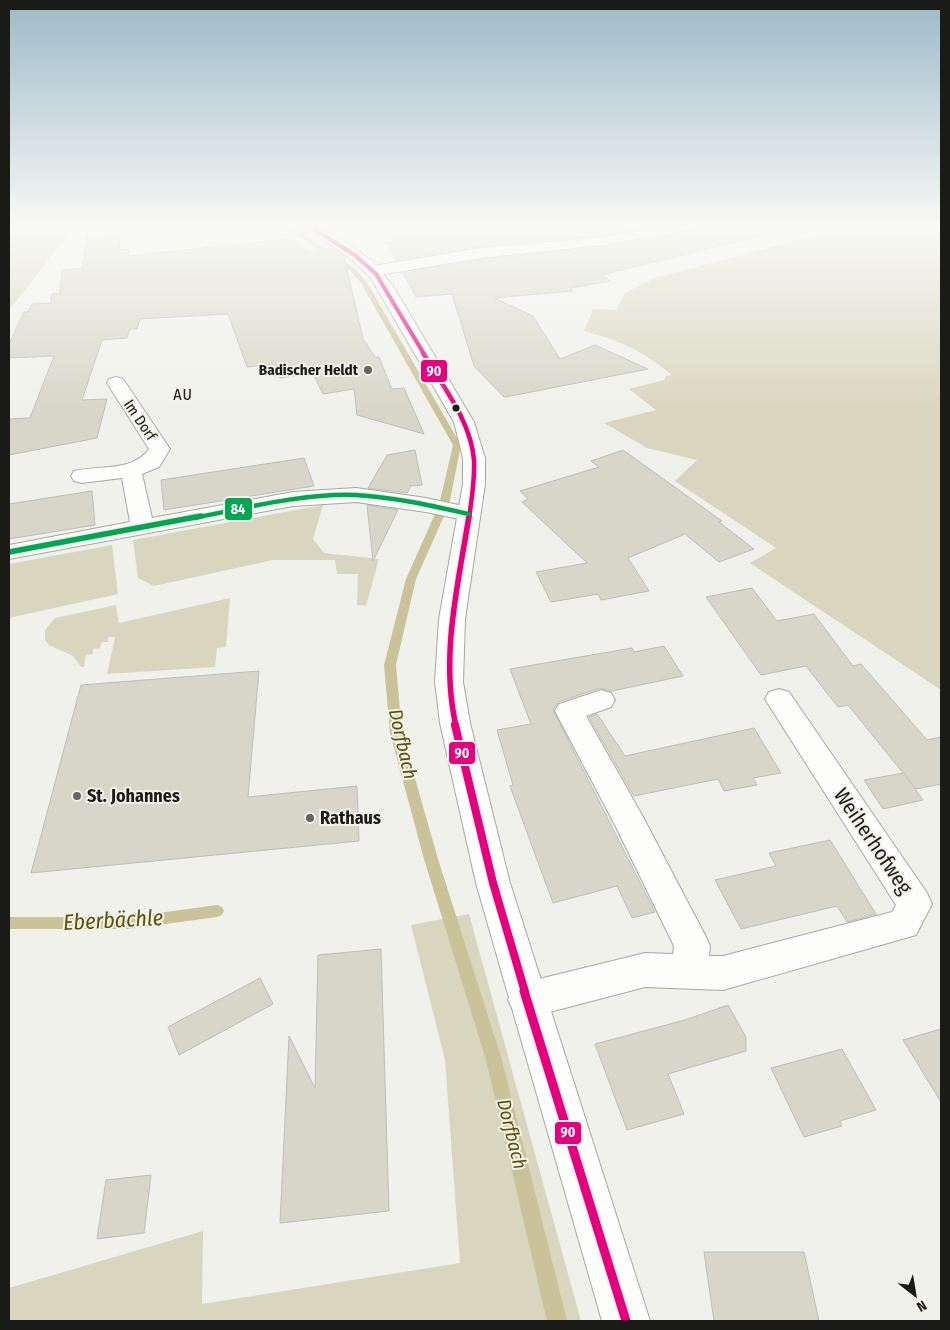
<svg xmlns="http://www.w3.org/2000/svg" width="950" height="1330" font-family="'Fira Sans Condensed',sans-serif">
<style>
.green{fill:#d9d6bf}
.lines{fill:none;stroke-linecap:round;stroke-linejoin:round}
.stream{fill:#cac399;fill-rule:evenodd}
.building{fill:#d7d6c8;stroke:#bdbdba}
.minor-casing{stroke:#a6a6a3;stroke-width:2}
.secondary-casing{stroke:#a6a6a3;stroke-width:2}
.minor{fill:#fdfdfc;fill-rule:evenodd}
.secondary{fill:#fdfdfc;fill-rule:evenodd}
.bus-1-far4-casing{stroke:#f3f2ea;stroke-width:5.5}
.bus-1-far3-casing{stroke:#f3f2ea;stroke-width:7}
.bus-1-far2-casing{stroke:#f3f2ea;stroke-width:9}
.bus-1-far1-casing{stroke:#f3f2ea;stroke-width:11}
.bus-1-casing{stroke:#f3f2ea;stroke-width:13}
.bus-2-far1-casing{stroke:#f3f2ea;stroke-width:7}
.bus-2-casing{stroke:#f3f2ea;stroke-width:9}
.bus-1-far4{stroke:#e5007d;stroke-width:4}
.bus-1-far3{stroke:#e5007d;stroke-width:4.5}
.bus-1-far2{stroke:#e5007d;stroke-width:5.5}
.bus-1-far1{stroke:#e5007d;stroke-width:8}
.bus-1{stroke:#e5007d;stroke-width:9}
.bus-2-far1{stroke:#00a651;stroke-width:4.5}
.bus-2{stroke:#00a651;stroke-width:5.5}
.poi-dot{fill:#656562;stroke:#f3f2ea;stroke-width:2}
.bus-dot{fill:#1a1a17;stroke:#f3f2ea;stroke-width:2}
.labels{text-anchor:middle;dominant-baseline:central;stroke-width:4;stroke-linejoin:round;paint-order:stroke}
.far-poi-label{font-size:15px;font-weight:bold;fill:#1a1a17;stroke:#f3f2ea;text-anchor:end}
.far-street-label{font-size:15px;fill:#1a1a17;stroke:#f3f2ea}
.far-quarter-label{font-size:16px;letter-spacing:1px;fill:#1a1a17;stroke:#f3f2ea}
.poi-label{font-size:18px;font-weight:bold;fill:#1a1a17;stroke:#f3f2ea;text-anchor:start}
.water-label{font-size:19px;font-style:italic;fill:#5b5005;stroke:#f3f2ea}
.near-street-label{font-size:21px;fill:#1a1a17;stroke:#f3f2ea}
.near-water-label{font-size:22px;font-style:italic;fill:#5b5005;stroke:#f3f2ea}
.line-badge{stroke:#f3f2ea;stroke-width:2}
.badge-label{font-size:14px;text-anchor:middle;font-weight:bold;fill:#fff}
</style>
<rect width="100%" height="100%" fill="#f1f1ec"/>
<g class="green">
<polygon points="9,225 128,225 73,229 9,310"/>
<path d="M891,225H941V690L750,563L776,548L675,481L697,460L647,448L604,423L656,410L629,389L664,380L666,376L672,375C641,350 623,342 584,331L593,309L616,310L625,293L655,278L852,226L868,232Z"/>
<polygon points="323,505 313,539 324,553 379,559 366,606 357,605 358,574 337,574 335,560 273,560 154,586 138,578 133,540"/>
<polygon points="112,545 118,594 9,618 9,564"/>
<polygon points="230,598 226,647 217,648 215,667 107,674 115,637 108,637 108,642 102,642 100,648 93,649 93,654 86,655 84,667 81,667 73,656 49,645 45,640 45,630 55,618 116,605 119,623"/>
<polygon points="469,914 581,1321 9,1321 9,1288 203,1231 202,1304 460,1263 445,1060 411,925"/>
</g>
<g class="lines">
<g class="stream">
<polygon points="282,225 289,225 355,269 366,281 461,445 449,505 416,579 396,665 402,733 438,859 502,1060 567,1321 547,1321 486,1060 424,859 390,733 384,665 406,579 439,505 453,445 361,283 351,271"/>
<polygon points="334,225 342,225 339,227"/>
<polygon points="217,905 222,907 224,911 222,915 217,917 129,929 9,929 9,917 129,917"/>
</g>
</g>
<g class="building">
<polygon points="374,225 661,225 604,235 480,246 396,260 386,242 399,241"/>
<polygon points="701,225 758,225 760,236 602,275 610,281 571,288 573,291 494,298 533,316 560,359 595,345 648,369 506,397 504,397 474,366 452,294 416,297 403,273 480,260 604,247 697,230"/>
<polygon points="120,235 119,250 129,249 128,256 288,239 293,239 309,251 332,248 344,256 363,339 375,357 379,357 392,389 404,388 424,434 357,415 354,389 323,394 313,373 280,378 274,364 247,367 228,314 140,319 137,329 130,329 127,338 102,340 82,400 107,399 97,438 9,455 9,419 30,418 54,356 9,358 9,344 24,312 28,312 32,304 51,303 52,294 60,293 62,270 82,268 87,237"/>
<polygon points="415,450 422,485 411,486 407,493 368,488 387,455"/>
<polygon points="623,450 722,521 719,522 754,549 719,562 685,534 628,558 649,591 601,600 598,594 551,602 536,572 587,563 522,502 528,499 520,491 599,467 591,461"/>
<polygon points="304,458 314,486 164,510 161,480"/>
<polygon points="92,491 95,525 9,539 9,504"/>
<polygon points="367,505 398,510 373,561"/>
<polygon points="752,588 777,621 814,614 853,666 861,664 927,740 941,737 941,784 916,789 848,705 838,707 806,666 761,675 706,597"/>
<polygon points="664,646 683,676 612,691 600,688 558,702 553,710 655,912 632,918 617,886 553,903 510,786 513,785 497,730 531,724 510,669 632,648 634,652"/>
<polygon points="259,671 248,797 357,786 359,841 31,873 81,685"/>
<polygon points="597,714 625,756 754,728 781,773 753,778 757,785 724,791 718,779 634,796 589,717"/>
<polygon points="904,773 923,800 883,809 864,780"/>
<polygon points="830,840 876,914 847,922 837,906 741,929 715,880 776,866 769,853"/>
<polygon points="381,949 389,1211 280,1223 289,1036 315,1088 318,955"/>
<polygon points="260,978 273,1004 179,1055 168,1027"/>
<polygon points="728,1005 746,1037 746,1051 668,1074 684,1114 627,1130 595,1044 685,1020"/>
<polygon points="941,1029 941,1102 903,1040"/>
<polygon points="842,1049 876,1110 840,1121 842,1126 804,1137 771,1068"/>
<polygon points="151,1175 144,1233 97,1239 106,1180"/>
<polygon points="704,1252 804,1252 819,1321 714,1321"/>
</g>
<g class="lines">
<defs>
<g id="minor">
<polygon points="670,225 699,225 697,228 692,229 604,245 480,258 374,276 368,274 366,271 368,268 374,266 480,248 604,237"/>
<path d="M116,377L123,379L170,449L159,467L142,474L152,518L293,492L356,488L426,498L477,509L480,514L477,519L469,521L426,512L356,502L293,506L9,559V545L130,522L122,478L82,483L74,481L71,476L74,471C99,465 133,472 149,449L107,383L109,379Z"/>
<polygon points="779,689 789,692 927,893 932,904 916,935 723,990 645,987 527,1018 514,1012 508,1000 514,988 527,982 645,953 673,954 674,946 616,827 555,711 559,704 601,690 611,693 615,700 611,707 586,716 642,815 705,935 710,946 709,956 723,956 892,912 896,905 765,699 769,692"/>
</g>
<polygon id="secondary" points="301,225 317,225 350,245 372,261 393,286 474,422 485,458 485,484 465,619 463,682 470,723 510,883 650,1321 602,1321 476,883 440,723 435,682 439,619 463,484 463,458 454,422 371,278 351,259"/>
</defs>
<use href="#minor" class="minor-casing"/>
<use href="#secondary" class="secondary-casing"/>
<use href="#minor" class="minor"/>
<use href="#secondary" class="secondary"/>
<defs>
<polyline id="bus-1-far4" points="308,225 356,256 376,274 424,354"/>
<path id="bus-1-far3" d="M423,353C442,385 471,421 474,460C475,479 472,498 469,518"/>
<path id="bus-1-far2" d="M456,726C440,657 458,585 469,516"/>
<polyline id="bus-1-far1" points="455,725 493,883 525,992"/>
<polyline id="bus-1" points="524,991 626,1321"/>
<path id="bus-2-far1" d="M194,518C245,508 304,493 356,495C393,497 433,506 469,514"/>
<polyline id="bus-2" points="9,552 201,516"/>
</defs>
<use href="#bus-1-far4" class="bus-1-far4-casing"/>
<use href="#bus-1-far3" class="bus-1-far3-casing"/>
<use href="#bus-1-far2" class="bus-1-far2-casing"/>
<use href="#bus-1-far1" class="bus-1-far1-casing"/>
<use href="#bus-1" class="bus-1-casing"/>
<use href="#bus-2-far1" class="bus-2-far1-casing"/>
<use href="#bus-2" class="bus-2-casing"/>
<use href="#bus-1-far4" class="bus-1-far4"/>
<use href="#bus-1-far3" class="bus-1-far3"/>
<use href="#bus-1-far2" class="bus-1-far2"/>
<use href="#bus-1-far1" class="bus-1-far1"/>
<use href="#bus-1" class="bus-1"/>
<use href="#bus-2-far1" class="bus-2-far1"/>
<use href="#bus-2" class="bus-2"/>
</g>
<linearGradient id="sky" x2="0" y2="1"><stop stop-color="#9cbac8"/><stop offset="0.55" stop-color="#f9f9f6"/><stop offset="1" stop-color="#f9f9f6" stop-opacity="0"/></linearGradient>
<rect width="950" height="411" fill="url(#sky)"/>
<g class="poi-dot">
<circle cx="368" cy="370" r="5"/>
<circle cx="77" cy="796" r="5"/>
<circle cx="310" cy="818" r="5"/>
</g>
<circle class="bus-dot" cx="456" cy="408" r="4.5"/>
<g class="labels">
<g class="far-poi-label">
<text x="358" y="370">Badischer Heldt</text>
</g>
<g class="far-street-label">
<text transform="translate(140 420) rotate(56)">Im Dorf</text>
</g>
<g class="far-quarter-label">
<text x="183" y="394">AU</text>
</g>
<g class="poi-label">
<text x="87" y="796">St. Johannes</text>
<text x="320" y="818">Rathaus</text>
</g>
<g class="water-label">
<text transform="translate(403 744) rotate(77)">Dorfbach</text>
<text transform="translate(512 1134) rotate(76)">Dorfbach</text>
</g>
<g class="near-street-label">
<text transform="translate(873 841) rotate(56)">Weiherhofweg</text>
</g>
<g class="near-water-label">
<text transform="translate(113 920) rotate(-3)">Eberbächle</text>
</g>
</g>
<g class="line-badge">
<rect x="420" y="359" width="28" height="24" rx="5" fill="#e5007d"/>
<rect x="224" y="497" width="29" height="24" rx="5" fill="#00a651"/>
<rect x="448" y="741" width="28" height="24" rx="5" fill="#e5007d"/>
<rect x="554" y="1121" width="28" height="24" rx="5" fill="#e5007d"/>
</g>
<g class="badge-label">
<text x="434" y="376">90</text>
<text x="238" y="514">84</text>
<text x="462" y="758">90</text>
<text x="568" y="1137">90</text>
</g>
<rect width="950" height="1330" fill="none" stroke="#1a1a17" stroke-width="20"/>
<g transform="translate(915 1295) rotate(149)" stroke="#f3f2ea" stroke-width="4" paint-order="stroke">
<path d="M0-4L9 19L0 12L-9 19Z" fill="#1a1a17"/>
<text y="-8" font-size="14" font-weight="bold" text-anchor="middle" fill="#1a1a17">N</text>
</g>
</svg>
